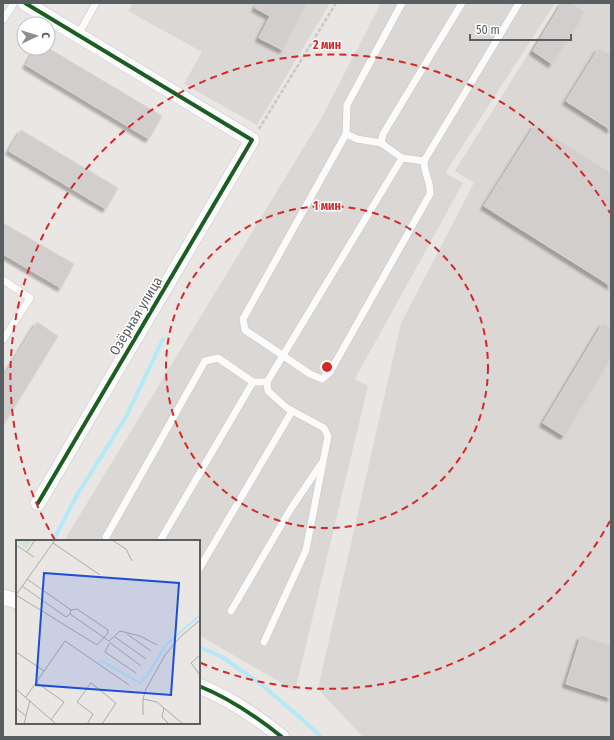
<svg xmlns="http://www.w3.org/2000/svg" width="614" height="740" font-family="'Fira Sans Condensed',sans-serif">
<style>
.industrial{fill:#dad7d4}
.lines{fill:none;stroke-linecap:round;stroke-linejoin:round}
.stream{stroke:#b4e9f7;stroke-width:4}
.building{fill:#d1cecd;stroke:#d8d5d2;filter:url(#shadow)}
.lane-casing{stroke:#c4c4c4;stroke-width:8}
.street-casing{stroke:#c4c4c4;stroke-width:16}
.path{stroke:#c4cbc6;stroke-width:2.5;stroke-dasharray:4 2;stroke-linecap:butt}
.lane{stroke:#fcfbfb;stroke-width:7}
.street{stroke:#fcfbfb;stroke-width:15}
.cycleway-casing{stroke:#fff;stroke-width:6}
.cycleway{stroke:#1b5e20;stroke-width:4}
.ring{fill:none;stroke:#d62828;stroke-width:2;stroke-dasharray:7 5}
.labels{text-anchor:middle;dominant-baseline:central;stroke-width:3;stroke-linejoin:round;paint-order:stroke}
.street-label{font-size:14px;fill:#595e61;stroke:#fff}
.inset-river{fill:none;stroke:#b4e9f7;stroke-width:2}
.inset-road{fill:none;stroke:#abacab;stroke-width:1}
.view{fill:#1d4ed8;fill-opacity:0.15;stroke:#1d4ed8;stroke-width:2}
.inset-edge{fill:none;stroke:#595e61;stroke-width:2}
.centre{fill:#d62828;stroke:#fff;stroke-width:2}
.ring-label{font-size:12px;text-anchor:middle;font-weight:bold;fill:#d62828;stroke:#fff;stroke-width:3;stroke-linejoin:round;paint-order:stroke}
</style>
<defs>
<filter id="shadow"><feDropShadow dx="-3.5" dy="3.5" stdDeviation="1" flood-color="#0004"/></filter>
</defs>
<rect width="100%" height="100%" fill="#e9e6e3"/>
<g class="industrial">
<polygon points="133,3 330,3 257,125 184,84 202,52 128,11"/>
<polygon points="381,3 555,3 445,173 463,183 355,379 368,386 295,691 199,635 199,541 64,541 321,119"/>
<polygon points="560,3 611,3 611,737 363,737 318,689 401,323 474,183 455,171"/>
</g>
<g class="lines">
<g class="stream">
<polyline points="53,541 77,495 126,417 163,339"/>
<polyline points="199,647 222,657 262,685 304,721 321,737"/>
</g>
</g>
<g class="building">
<polygon points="258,3 307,3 283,50 259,38 270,16 255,8"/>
<polygon points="562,3 571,3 585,12 552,64 533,51"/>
<polygon points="36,48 48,48 162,116 149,139 26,65"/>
<polygon points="599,48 611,55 611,130 566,101"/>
<polygon points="535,125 611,173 611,286 484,206"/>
<polygon points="21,130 118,188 106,209 9,151"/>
<polygon points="3,223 74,264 61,288 3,254"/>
<polygon points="37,322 58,336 3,426 3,378"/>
<polygon points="603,323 611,328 611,358 564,436 543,423"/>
<polygon points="581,636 611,645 611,698 566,684"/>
</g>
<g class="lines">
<defs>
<g id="lane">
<path d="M402,3L347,105L346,134L243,319L245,330L310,374L322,379L330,372L430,194C431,182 424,174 424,161L519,3"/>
<polyline points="3,20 14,3"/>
<polyline points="78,35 96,3"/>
<polyline points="346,134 357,139 381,143"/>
<polyline points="402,158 381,143 383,134 462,3"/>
<polyline points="3,280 30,298 3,340"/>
<polyline points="106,537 205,361 218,358 253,382"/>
<polyline points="160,541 253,382 267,382"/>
<polyline points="199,569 292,411"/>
<polyline points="231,611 290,510 321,464"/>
<polyline points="264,642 306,550 328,436 324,428 287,408 268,391 267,382 402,158 424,161"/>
</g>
<g id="street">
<polyline points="25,3 252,140 38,503"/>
<polyline points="3,597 17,601"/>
<path d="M199,686C229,698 257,717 282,737"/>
</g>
</defs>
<use href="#lane" class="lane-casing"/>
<use href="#street" class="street-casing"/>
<polyline class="path" points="259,129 336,3"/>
<use href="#lane" class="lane"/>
<use href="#street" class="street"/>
<defs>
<g id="cycleway">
<polyline points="25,3 252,140 38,503"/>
<path d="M199,686C229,698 257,717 282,737"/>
</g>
</defs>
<use href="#cycleway" class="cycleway-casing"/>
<use href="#cycleway" class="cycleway"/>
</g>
<g class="ring">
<circle cx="327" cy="367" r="161"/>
<path d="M610 521A322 322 0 0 1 201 663M55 540A322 322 0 1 1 610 213"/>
</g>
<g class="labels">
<g class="street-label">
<text transform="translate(136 316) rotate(-59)">Озёрная улица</text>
</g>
</g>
<g transform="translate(16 540)">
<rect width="184" height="184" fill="#e9e6e3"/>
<path d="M0,0H16L10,9Z" fill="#d5e5cd"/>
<path class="inset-river" d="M84,120L124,143L131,136L149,106L184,75"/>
<path class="inset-road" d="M96,0L110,9L116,21M37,3L84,35M0,5L18,17M11,12L19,0M6,46L50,77L54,74M0,55L81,105L92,93V90L61,69L55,70L11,39M0,55L39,0M55,70L54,74L93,101L104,91L124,96L141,105M111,94L135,111M99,97L130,119M93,102L125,126M93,104L89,112L120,133M0,112L28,131M184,115L175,123L184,135M20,142L48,162L35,180M0,149L40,184M10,157L49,101L113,145M127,159L141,162L148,168L146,177L153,184M0,168L10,176M148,168L167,184M127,175V159L130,149L149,115L163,98L184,80M8,184L14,160M71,184L77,174L61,162L75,143L100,163L86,184"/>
<path class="view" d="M28,33L163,43L155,155L20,145Z"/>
<rect width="184" height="184" class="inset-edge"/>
</g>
<circle cx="327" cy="367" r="6" class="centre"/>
<g class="ring-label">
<text x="327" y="49">2 мин</text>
<text x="327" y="210">1 мин</text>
</g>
<rect width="614" height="740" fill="none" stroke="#595e61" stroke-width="8"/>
<g transform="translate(36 36) rotate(86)"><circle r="19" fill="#ffffff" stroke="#bdbfc0"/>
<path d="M0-3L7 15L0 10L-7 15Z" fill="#8b8e8e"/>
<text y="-6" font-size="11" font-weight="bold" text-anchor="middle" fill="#595e61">С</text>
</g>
<path d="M470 34v6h101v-6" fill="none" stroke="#595e61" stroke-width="2"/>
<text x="476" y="34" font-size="12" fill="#595e61" stroke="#ffffff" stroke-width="3" paint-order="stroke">50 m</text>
</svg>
